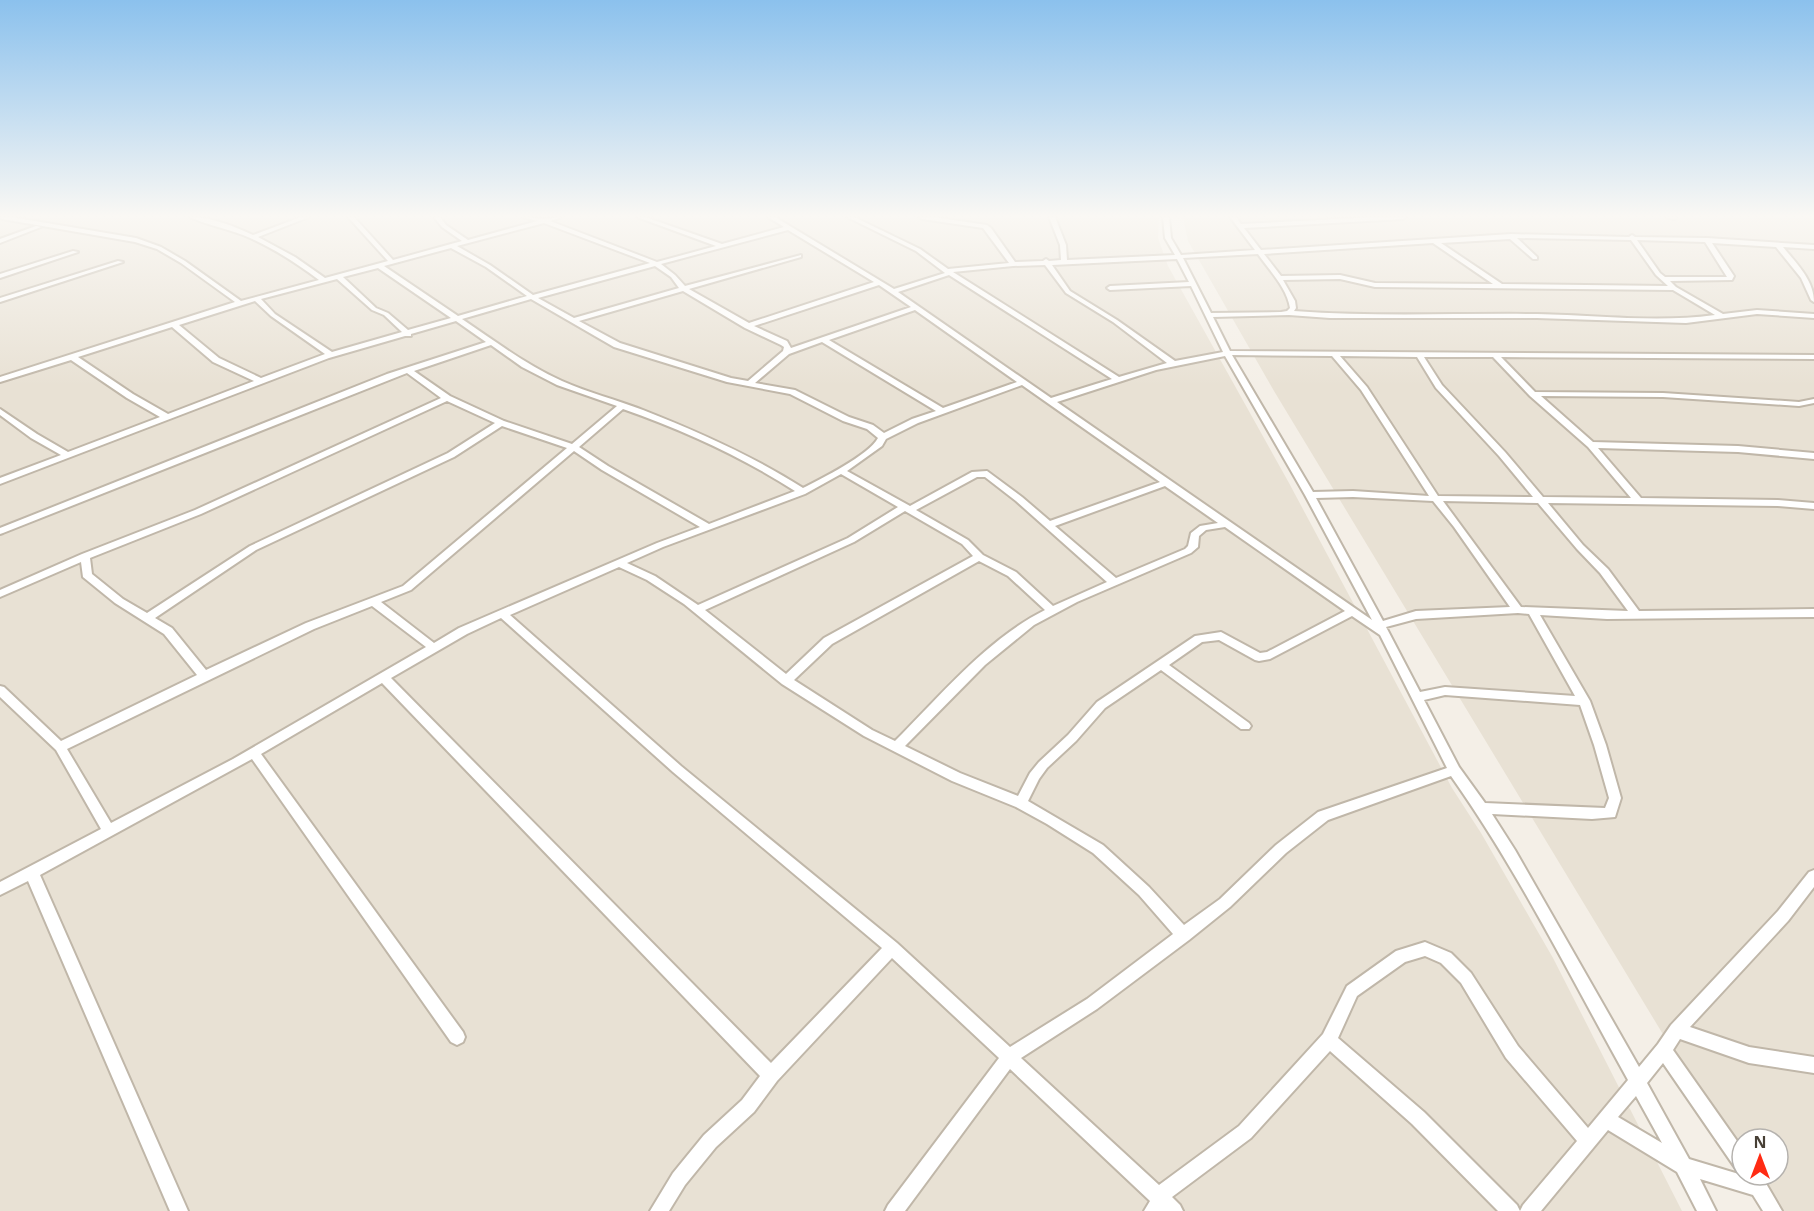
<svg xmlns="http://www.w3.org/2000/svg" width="1814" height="1211" font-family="'Open Sans',sans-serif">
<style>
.residential{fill:#e8e1d4}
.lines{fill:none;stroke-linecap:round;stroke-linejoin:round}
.street-casing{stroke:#c0b7a9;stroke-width:4}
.street{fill:#fff;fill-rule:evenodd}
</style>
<rect width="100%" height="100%" fill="#f4efe7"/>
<g class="residential">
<polygon points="0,217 1159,217 1158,238 1168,266 1289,483 1452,788 1481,833 1553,958 1682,1211 0,1211"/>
<polygon points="1183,217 1814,217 1814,1211 1769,1211 1748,1175 1778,1175 1778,1139 1742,1139 1742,1165 1274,391 1188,241"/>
</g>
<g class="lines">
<defs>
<g id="street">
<path d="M0,217H11L136,238L161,247L185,261L241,301L319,280C295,262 270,246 243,235C228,229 201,223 190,217C211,217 234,226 253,235L301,217H309L258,237L295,257L325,278L388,261L348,217H354L393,260L462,241L442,227L434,217H440L446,225L468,240L537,221L523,217L544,219L562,217L550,221L657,262L716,246L637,217H645L722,244L784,227L768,217H775L894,289L945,273L916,251L847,217H854L920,249L948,269L1009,263L983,228L922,219L919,217H933L987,225L991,228L1015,262L1043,261L1046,259L1049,261L1061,260L1060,245L1049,217H1055L1066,245L1067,260L1175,255L1165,238L1163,217H1169L1171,238L1181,255L1255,250L1230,217H1236L1241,224L1376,217H1406L1403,219L1244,228L1261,250L1511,234L1629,237L1632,235L1635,237L1707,238L1814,245V249L1783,247C1796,263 1814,280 1814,302L1811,300L1801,278L1776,247L1712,243L1734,276L1732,280L1670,281L1676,287L1723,314L1757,310L1814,314V318L1757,314L1686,323L1537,318H1330L1289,315L1213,317L1230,351L1814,355V359L1501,357L1535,392L1663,393L1799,402L1814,399V403L1799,406L1663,397L1541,396L1593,442L1738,446L1814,453V459L1738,452L1598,448L1641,498L1778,500L1814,503V509L1778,506L1548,503L1583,545L1608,569L1639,611L1814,609V617L1607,619L1540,615L1590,701L1606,745L1621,798L1615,817L1592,819L1492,814L1515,850L1639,1067L1658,1044L1671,1025L1778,911L1809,872L1814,870V887L1788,921L1690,1027L1749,1047L1814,1057V1073L1749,1063L1680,1039L1673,1050L1742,1148V1172L1736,1169L1663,1063L1647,1083L1689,1159L1742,1175H1761L1782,1211H1763L1753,1195L1700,1179L1716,1211H1697L1677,1172L1608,1130L1541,1211H1520L1523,1205L1577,1141L1506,1058L1461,983L1441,963L1425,956L1405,962L1357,996L1338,1038L1424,1112L1517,1205L1520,1211H1498L1412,1124L1330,1051L1251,1138L1172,1197L1180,1205L1183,1211H1144L1150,1201L1010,1069L905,1211H885L888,1205L999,1058L892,958L777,1081L754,1112L716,1147L685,1185L669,1211H650L673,1173L704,1135L742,1100L760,1076L382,683L261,754L463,1032L465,1037L463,1042L457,1045L451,1042L252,759L40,875L188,1211H170L28,881L0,895V882L101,829L56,750L0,697V686L4,687L61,741L197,675L164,634L115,603L83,577L81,562L0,597V590L82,554L195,510L441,398L407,373L3,533L0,534V528L387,374L486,342L456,321L411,334V336H405L329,358L0,484V478L61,455L31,438L0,415V409L37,434L68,452L160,417L127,398L71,360L0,382V377L235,302L181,263L157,249L135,242L2,219ZM544,223L650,263L533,295L490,265L457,246ZM788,230L874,282L749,323L689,289L801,257V255L685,286L675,275L661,264ZM1517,238L1631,240L1656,275L1668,286L1502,284L1441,243L1510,239L1533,259H1537V257ZM1637,240L1705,242L1727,277H1665L1660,273ZM1433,243L1493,284L1375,283L1340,275L1281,276L1264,254ZM451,248L486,267L527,296L458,316L384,266ZM1258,254C1269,270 1287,288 1290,308L1287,311L1281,312L1211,313L1183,258ZM1177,259L1189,282L1110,286L1107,288L1110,290L1191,286L1223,352L1175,361L1117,320L1070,291L1052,265ZM1045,265L1066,293L1113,322L1167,363L1119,377L953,272L1013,266ZM655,266L671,277L679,288L574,318L538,298ZM378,268L451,318L408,330L388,313L376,308L343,277ZM949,275L1112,379L1051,398L898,292ZM337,279L372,310L384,315L402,332L332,352L275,314L261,299ZM1340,279L1375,287L1673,290L1715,315C1656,323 1596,315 1537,314C1456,313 1375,317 1294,311L1296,308L1295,301L1283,280ZM879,285L911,307L791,348L787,341L754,326ZM683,291L745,328L781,345L784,347L783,351L748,381L731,378L620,343L579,321ZM531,299L614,347L727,382L790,394L843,421L867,429L878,438C869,455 821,479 803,488C753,456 699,432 643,410C617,400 589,393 562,381C526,365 495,341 462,319ZM255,301L271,316L325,354L261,378L219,358L179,325ZM915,310L1017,382L943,408L829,340ZM172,327L213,362L254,381L168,414L133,394L78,357ZM822,342L936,411L912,419L884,433L873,425L849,417L795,390L755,383L789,354ZM491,345L522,367L557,385L617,406L572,444L504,421L450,396L414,371ZM1232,355L1332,356L1361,390L1429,496L1353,491L1313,492ZM1225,356L1305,495L1372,620L1057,402L1156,370ZM1340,356L1417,357L1436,388L1499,456L1533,497L1438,496L1367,387ZM1424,357H1493L1530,396L1588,447L1631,498L1543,497L1505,452L1442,385ZM1022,385L1160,482L1050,521L1022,497L987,471L972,472L910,506L847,471L882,446L886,439L918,423ZM447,401L495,423L448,453L250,546L147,613L123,599L92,574L90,558L201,514ZM623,409C683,430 742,457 795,491L709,524L608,466L579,447ZM502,426L567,448L403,586L306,623L206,670L172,628L155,618L256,550L454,457ZM574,451L602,470L700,527L657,543L459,628L434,643L381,602L411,590ZM841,474L898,507L848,538L698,605L655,576L627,563L663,547L805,494ZM977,477H985L1016,501L1107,582L1053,606L1016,572L983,555L968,540L916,510ZM1165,486L1218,523L1200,526L1191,533L1188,546L1185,549L1116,578L1055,526ZM1353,497L1433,501L1454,527L1510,607L1416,611L1383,621L1316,498ZM1443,501L1538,503L1577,549L1600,573L1628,611L1521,607ZM905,511L962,544L973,556L824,638L786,674L705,610L854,542ZM1225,527L1345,611L1267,652L1260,653L1221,632L1195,636L1097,702L1068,735L1039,762L1030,773L1018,796L960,773L905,746L985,665L1034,625L1077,602L1191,553L1198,547L1199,536L1206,530ZM979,561L1008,576L1045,610C987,639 940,696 895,741L872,730L794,680L832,644ZM619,567L647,580L684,604L782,684L864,736L952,781L1016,807L1047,824L1093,853L1139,895L1173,934L1087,999L1010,1047L897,943L681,766L510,615ZM372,606L426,647L233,759L111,823L67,749L314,629ZM1518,613L1529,614L1575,696L1445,687L1420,692L1386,627L1416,619ZM1352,616L1380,635L1447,768L1318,812L1276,845L1220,899L1184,925L1149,887L1103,845L1028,801L1039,779L1047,768L1076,741L1105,708L1161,670L1241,729H1249L1251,726L1249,723L1169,665L1202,642L1219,640L1255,660L1259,661L1270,659ZM501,618L673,772L882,948L771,1063L391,678L467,634ZM1445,695L1580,705L1594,745L1609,798L1605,808L1485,803L1459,767L1424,700ZM1451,776C1519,872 1571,978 1628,1080L1588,1128L1518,1046L1471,973L1451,953L1425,942L1396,951L1347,986L1323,1034L1239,1126L1159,1185L1021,1058L1097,1009L1189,940L1230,907L1286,853L1328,820ZM1636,1096L1662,1143L1618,1117Z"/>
<polygon points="1666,217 1677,217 1674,219"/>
<polygon points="36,226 41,227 0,243 0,239"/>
<polygon points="73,251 78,252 0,278 0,274"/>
<polygon points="118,261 123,262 0,302 0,298"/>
</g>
</defs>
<use href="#street" class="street-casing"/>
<use href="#street" class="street"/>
</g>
<linearGradient id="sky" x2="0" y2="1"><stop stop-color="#8bc1ed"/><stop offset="0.56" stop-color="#faf8f4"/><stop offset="1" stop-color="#faf8f4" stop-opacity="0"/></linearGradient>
<rect width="1814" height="386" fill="url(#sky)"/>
<g transform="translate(1760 1157)"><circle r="28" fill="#ffffff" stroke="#b5b2ae" stroke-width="1.5"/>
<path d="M0-4.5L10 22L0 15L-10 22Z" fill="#ff2b13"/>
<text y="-9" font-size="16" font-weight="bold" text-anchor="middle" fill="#473f35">N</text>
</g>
</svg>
